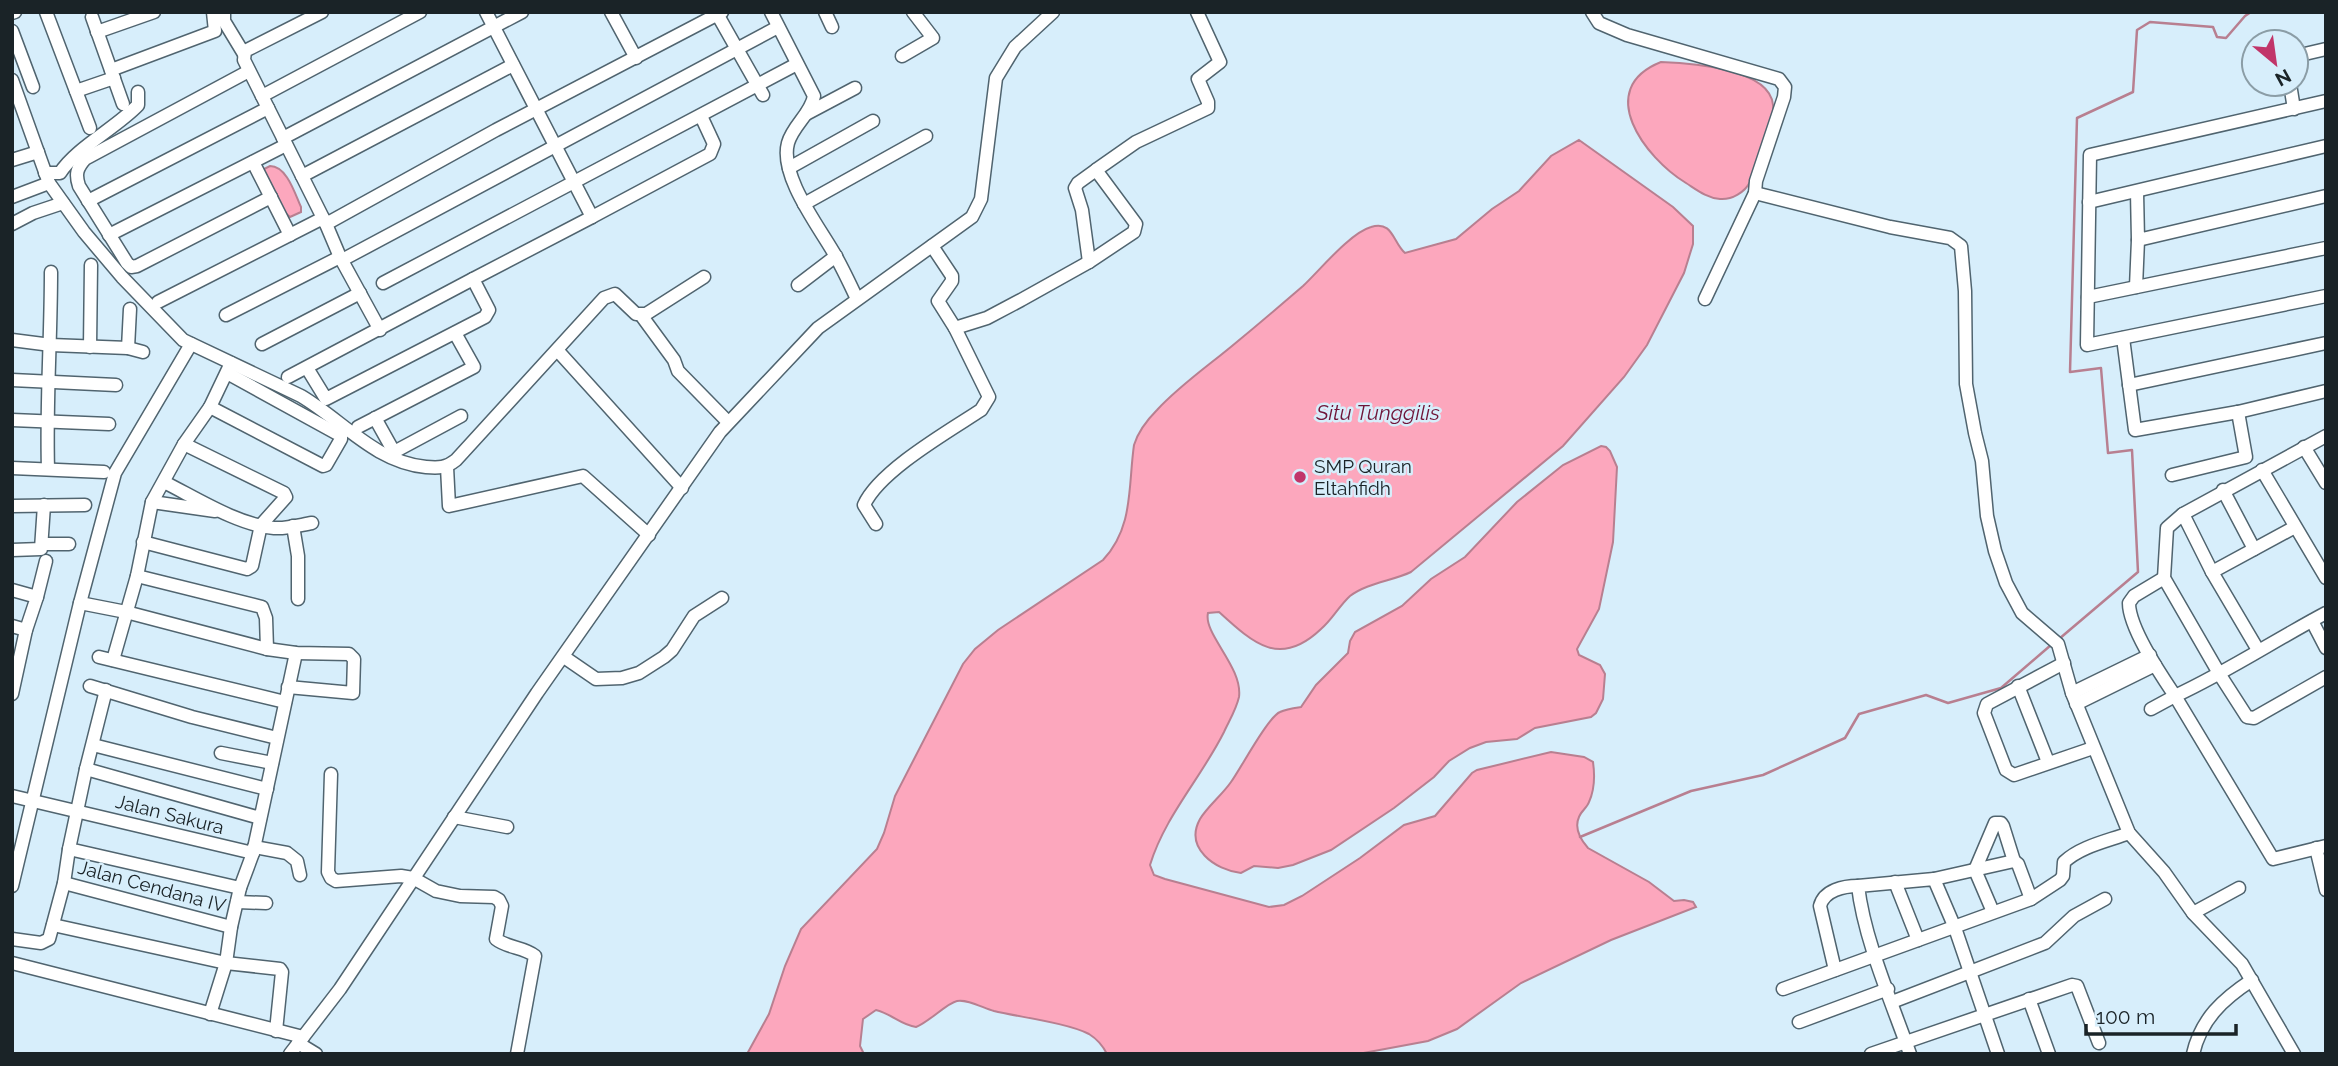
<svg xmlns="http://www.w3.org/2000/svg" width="2338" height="1066" font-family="Raleway,sans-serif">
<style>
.water{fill:#fca7bd;stroke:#b87f90;stroke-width:2}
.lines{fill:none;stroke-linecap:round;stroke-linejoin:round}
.stream{stroke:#b87f90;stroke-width:2.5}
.minor-casing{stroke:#50646f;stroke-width:15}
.minor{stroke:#fff;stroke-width:12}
.poi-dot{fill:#c13569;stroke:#d7eefb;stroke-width:2.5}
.labels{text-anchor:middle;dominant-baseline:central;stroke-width:5;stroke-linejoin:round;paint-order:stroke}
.poi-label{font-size:19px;fill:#1a2327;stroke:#d7eefb;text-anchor:start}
.street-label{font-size:19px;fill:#1a2327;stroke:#d7eefb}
.water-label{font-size:21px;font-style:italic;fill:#6f1438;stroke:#d7eefb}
</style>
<rect width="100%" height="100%" fill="#d7eefb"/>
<g class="water">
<path d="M1661,62C1689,63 1770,68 1773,105C1775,122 1758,166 1750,182C1745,192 1732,200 1720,199C1707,198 1697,190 1686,183C1645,158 1593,89 1661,62Z"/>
<path d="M1579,140L1673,207L1693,226V244L1684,273L1647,345L1624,377L1563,446L1411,572C1392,581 1367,583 1350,596C1339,606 1332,620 1321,629C1280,668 1254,644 1219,612L1208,613C1203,634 1243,667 1239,697C1236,710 1229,721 1224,732C1201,778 1165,816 1150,865L1154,875L1165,879L1269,907L1284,905L1302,896L1360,858L1404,825L1435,816L1472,773L1477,770L1551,752L1584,757L1593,762C1595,776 1595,789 1589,802C1587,808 1581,811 1579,817C1574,828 1581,840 1588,848L1649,882L1674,901L1684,900L1693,902L1696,907L1611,940L1521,983L1457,1029L1428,1041L1358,1054H1107C1103,1046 1097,1039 1089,1034C1068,1023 1019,1017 994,1011C983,1008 968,999 957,1001C947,1003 929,1022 916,1027C901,1025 892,1014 876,1010L863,1019L860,1046L864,1054H747L769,1014L785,966L801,929L877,849L884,833L895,796L963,664L975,649L998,630L1103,560C1134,527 1128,486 1134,445C1138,432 1147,420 1157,410C1181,384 1211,364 1238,341C1260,323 1282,304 1303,286C1320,270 1350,233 1371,227C1393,220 1393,243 1405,253L1456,239L1492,209L1519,191L1551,156Z"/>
<path d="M270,166C287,166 295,194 301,207V212L290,217L283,211L262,170Z"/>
<path d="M1601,446L1606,447L1610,451L1617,467L1613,542L1599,609L1577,649L1579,655L1600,665L1605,674L1603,699L1596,713L1591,717L1535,728L1517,739L1486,742L1470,748L1449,761L1434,777L1394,808L1331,850L1293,865L1278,868L1254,866L1241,873C1215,870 1184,848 1200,819C1208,806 1222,795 1231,782C1241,768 1268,717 1280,712C1286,709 1294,708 1301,707L1316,685L1348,653L1350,641L1355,632L1402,606L1431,579L1465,557L1517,502L1563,465Z"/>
</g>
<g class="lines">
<g class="stream">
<polyline points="2059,639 2138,572 2132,450 2108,453 2101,368 2070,372 2077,118 2133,92 2137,30 2150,22 2213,27 2217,37 2226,38 2245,16 2251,12"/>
<polyline points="1580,837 1691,791 1763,775 1845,738 1859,714 1926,695 1948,703 2001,688 2051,645"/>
</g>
<defs>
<g id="minor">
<polyline points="46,12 90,128"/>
<polyline points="224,12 224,21 244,54"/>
<polyline points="322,12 245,51 244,60 326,224"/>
<polyline points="486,12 592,217 710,154 714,144 701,116"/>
<polyline points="611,12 636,58"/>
<polyline points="716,12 763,95"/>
<path d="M771,12L814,96C811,114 793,125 788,143C779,176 820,228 835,255C843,269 850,284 857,299"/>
<polyline points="825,12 832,27"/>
<polyline points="1592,12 1599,23 1627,35 1779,79 1785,87 1784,97 1756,181 1755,193 1705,299"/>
<polyline points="12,13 15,12"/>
<polyline points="92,17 123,104"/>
<polyline points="12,31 33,87"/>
<polyline points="97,32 154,12"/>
<polyline points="902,56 933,38 913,12"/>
<polyline points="2296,56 2326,49"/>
<polyline points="111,70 215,31 213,12"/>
<path d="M249,71L85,159C77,168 75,174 79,186L127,263L131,267L137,266L271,197"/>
<path d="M12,80L49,183L84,232L122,277L183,340L301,396C343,421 375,462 426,467C439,468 446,468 456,460L604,298L615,294L636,314H646L704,277"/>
<polyline points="2290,84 2294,109"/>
<polyline points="76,91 114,78"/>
<polyline points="262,96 420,12"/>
<polyline points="2326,101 2090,155 2087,345 2326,296"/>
<polyline points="806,114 855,88"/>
<polyline points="283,138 522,12"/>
<polyline points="12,160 38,152"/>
<polyline points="253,162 290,235"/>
<polyline points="789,168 873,121"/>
<path d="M45,173H60C76,148 116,128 138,105V92"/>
<polyline points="302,176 513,65"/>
<polyline points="2137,192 2138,240 2326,196"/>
<polyline points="1755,193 1890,227 1950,238 1961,246 1965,291 1966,384 1975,433 1982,461 1987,516 1995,551 2006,583 2022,613 2058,644 2072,693 2129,833 2164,872 2193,913 2242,964 2294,1054"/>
<polyline points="12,197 49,183"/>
<polyline points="88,201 268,108"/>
<polyline points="2089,202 2326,146"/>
<polyline points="804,204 926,136"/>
<polyline points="12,224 33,213 63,203"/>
<polyline points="109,235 286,145"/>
<polyline points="932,246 952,276 952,281 938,301 955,328 987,318 1021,300 1089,262 1134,232 1136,224 1096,170 1136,142 1208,108 1208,102 1198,79 1220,62 1197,12"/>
<polyline points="342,260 778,27"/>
<polyline points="1089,262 1082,210 1075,188 1078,183 1096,170"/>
<polyline points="383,283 797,64"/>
<polyline points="798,285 836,256"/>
<polyline points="2136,287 2138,240"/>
<polyline points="2088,297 2326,248"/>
<polyline points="158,302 323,218"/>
<polyline points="226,315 340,257"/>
<polyline points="641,315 674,360 678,371 728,422"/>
<polyline points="380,330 340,257 326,224 496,130 722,12"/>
<polyline points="2123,338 2135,430 2238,412 2326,391"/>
<polyline points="12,340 51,345 128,348 143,352"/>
<polyline points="262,344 360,293"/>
<polyline points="90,347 91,265"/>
<polyline points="128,348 130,309"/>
<polyline points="558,351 682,488"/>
<polyline points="307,368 326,399 485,317 489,310 473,279 592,217"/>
<polyline points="288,377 473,279"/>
<polyline points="12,380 116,385"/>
<polyline points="2129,385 2326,343"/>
<polyline points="210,407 323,466 326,465 341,439 341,435 336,433 227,373"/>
<polyline points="375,418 394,452 461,416"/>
<polyline points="12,420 109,424"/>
<polyline points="358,427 474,367 455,333"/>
<polyline points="2326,436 2183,514 2167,528 2164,578 2220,675 2247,717 2254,718 2326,677"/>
<polyline points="2304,447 2326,483"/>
<polyline points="447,467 449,506 583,476 649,535"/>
<polyline points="12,468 104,472"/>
<path d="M48,469C46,403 51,338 51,272"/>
<polyline points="2262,470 2326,578"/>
<polyline points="2172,475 2246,457 2238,412"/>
<path d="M164,482C196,498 238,525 274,528C287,529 300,525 312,523"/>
<polyline points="2223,490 2254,549"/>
<polyline points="152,502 215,511"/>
<polyline points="12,506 85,505"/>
<polyline points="2183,514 2212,572"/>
<path d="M876,524L864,505C879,471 949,431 981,410L989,397L955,328"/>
<polyline points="293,526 298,556 298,599"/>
<polyline points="143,542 247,569 252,566 261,525 286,497 284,493 184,444"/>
<polyline points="42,544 69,544"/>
<polyline points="12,550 41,549 44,505"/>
<polyline points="137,576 262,607 266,618 267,649"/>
<polyline points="12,590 37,597 26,630 12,694"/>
<polyline points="37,597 46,561"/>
<polyline points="80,603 126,612 267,649 296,653 349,654 354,659 353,693 288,687"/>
<path d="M2326,613C2275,640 2227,672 2175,696L2273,859L2326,846"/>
<polyline points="2312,621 2326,648"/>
<polyline points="12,626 26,630"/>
<polyline points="2258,650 2212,572 2295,527"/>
<polyline points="99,657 285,702"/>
<polyline points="564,657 596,679 622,678 639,673 664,657 672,650 694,616 722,598"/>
<polyline points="113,660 137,576 152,502 184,444 210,407 231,363"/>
<polyline points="2064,663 1987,704 1984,713 2006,770 2014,775 2093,748"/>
<polyline points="90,686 192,717 277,738"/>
<polyline points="2018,686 2048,762"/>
<polyline points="106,690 86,769 69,849 240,888"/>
<polyline points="2072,693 2150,655"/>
<polyline points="2076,704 2155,665"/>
<path d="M2151,709L2175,696C2161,675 2129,628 2129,603L2134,596L2164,578"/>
<polyline points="93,745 267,789"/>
<polyline points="221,753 272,763"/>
<polyline points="86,769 260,818"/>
<path d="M331,774L328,872L331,878L336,881L401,876L413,878L436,891L460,896L494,897L499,900L502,906L496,939C507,948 524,947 535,956L517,1054"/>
<polyline points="12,796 253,853"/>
<polyline points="454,817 507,827"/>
<polyline points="254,847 287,853 297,861 300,875"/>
<polyline points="2316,848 2326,890"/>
<polyline points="1934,879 2014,861 2018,864 2031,899"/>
<polyline points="1895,882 1918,940"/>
<polyline points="64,883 231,927"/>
<polyline points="12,886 80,603 115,473 191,344"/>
<polyline points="237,902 266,903"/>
<polyline points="1993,912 1975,870 1995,823 2001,823 2003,826 2014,861"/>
<polyline points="2193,913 2239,888"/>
<polyline points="53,925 226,963 280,969 282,972 276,1031"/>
<polyline points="12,939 41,943 49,939 64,883 69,849"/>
<polyline points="12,963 303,1037"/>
<path d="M1835,970L1820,906C1824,890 1844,886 1858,886"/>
<path d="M1783,989L2031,899L2060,880L2063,876L2064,862C2081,846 2108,841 2129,833"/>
<polyline points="2029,999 2049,1054"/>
<polyline points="1892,1002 2045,943 2074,916 2105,899"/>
<polyline points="210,1014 226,963 231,927 240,888 253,853 296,653"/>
<polyline points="1799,1022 1888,989"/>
<polyline points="298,1043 316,1054"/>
<polyline points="290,1054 340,989 537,693 720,432 818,328 972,217 981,199 996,78 1015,47 1053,12"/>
<polyline points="1871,1054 2072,985 2077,986 2099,1043"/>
<path d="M1910,1054C1892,1003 1864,939 1858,886L1934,879L1955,928L1998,1054"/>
<path d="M2193,1054C2201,1019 2223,999 2252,980"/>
</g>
</defs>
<use href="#minor" class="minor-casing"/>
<use href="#minor" class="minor"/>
</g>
<circle class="poi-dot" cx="1300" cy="477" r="7"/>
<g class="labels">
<g class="poi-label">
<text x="1314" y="466">SMP Quran<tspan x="1314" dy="22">Eltahfidh</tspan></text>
</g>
<g class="street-label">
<text transform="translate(170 814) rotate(14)">Jalan Sakura</text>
<text transform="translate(152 886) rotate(15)">Jalan Cendana IV</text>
</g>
<g class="water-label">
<text x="1378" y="412">Situ Tunggilis</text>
</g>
</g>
<rect width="2338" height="1066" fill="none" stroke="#1a2327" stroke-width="28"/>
<g transform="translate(2275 63) rotate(151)"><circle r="33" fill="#d7eefb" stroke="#8b9da6" stroke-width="2"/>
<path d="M0-5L12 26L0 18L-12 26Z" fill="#c13569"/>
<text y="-10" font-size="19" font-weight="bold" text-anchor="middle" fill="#1a2327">N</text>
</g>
<path d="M2086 1024v10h150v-10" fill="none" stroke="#1a2327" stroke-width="3.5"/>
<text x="2096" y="1024" font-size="21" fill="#1a2327" stroke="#d7eefb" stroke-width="5" paint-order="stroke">100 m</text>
</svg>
